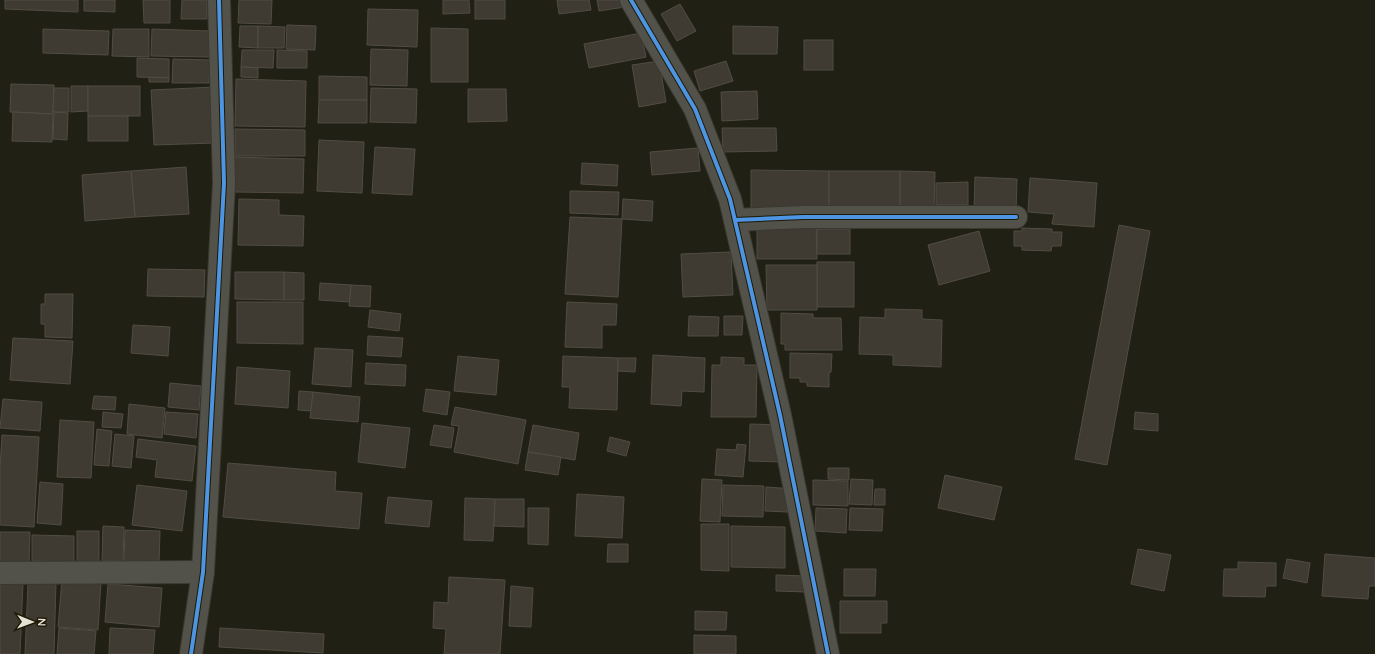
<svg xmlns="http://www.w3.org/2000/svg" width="1375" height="654" font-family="Quicksand,sans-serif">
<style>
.building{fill:#3f3b33;stroke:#514c44}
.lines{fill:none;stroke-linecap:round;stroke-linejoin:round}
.minor-casing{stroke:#3a3930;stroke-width:24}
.minor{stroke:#53524a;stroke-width:22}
.cycleway-casing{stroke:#1e1a05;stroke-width:6}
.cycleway{stroke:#4d94e3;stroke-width:4}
</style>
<rect width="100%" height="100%" fill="#212014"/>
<g class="building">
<polygon points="5,0 78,0 78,12 5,9"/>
<polygon points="84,0 115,0 115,12 84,11"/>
<polygon points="143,0 170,0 170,23 144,23"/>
<polygon points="182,0 207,0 207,19 181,19"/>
<polygon points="239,0 272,0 271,24 238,23"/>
<polygon points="443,0 469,0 470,13 443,14"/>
<rect x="475" y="0" width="30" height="19"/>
<polygon points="557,0 589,0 591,10 559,14"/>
<polygon points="597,0 624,0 625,7 599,11"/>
<polygon points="680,4 696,31 677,41 661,14"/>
<polygon points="368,9 418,10 417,47 367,45"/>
<polygon points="287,25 316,26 315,50 286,49"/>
<polygon points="240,26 258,26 258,48 239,47"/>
<polygon points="258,26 285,27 284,48 258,48"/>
<polygon points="733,26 778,27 777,54 733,54"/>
<polygon points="431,28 468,29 468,82 431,82"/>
<polygon points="43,29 109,31 108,55 43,53"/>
<polygon points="113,29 149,29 149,57 112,56"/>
<polygon points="152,29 210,31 209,57 151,56"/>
<polygon points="641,33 646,57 589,68 584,44"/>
<rect x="804" y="40" width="29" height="30"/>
<polygon points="371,49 408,50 407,86 370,85"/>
<polygon points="242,50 274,50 273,68 241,67"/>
<polygon points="277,50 307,51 307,68 277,68"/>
<polygon points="137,58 169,59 169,78 137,77"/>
<polygon points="173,59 210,60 209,83 172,83"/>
<polygon points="659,61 666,102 639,107 632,65"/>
<polygon points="726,61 733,81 700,91 694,71"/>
<polygon points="241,67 258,68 258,78 241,77"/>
<polygon points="319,76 367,77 367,100 319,100"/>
<polygon points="149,77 169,78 169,82 149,82"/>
<polygon points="236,79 306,81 305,127 235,126"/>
<polygon points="11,84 54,85 53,114 10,112"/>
<polygon points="71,86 88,86 88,111 71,112"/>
<rect x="88" y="86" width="52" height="30"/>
<polygon points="215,87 215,143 154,145 151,90"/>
<polygon points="54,88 69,88 69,112 53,112"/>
<polygon points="371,88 417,89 416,123 370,122"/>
<polygon points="468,89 506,89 507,121 468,122"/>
<polygon points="757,91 758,119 722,121 721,92"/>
<polygon points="319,100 367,100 367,123 318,123"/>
<polygon points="13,112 53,114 52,142 12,141"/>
<polygon points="54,112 68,113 67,140 53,139"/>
<rect x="88" y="116" width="40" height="25"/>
<polygon points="722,128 776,128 777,151 723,152"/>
<polygon points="235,129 305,130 305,156 235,156"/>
<polygon points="319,140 364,142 362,193 317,191"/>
<polygon points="375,147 415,149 412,195 372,193"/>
<polygon points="698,148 700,171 652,175 650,152"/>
<polygon points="233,157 304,159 303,193 233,192"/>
<polygon points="582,163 618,165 617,186 581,184"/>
<polygon points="186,167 189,214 135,217 131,171"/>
<polygon points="751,170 829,171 829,209 751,209"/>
<polygon points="131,171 135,217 85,221 82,175"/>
<polygon points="829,171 900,171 900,210 829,209"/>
<polygon points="900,171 935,172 934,210 900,210"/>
<polygon points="975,177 1017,179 1016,212 974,210"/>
<polygon points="1030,178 1097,183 1094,227 1052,224 1054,214 1028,212"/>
<polygon points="968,182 968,205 936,205 936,183"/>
<polygon points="570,191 619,192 618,215 570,213"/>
<polygon points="239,199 279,200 279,215 304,216 303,246 238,245"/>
<polygon points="623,199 653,201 652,221 622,219"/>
<polygon points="570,217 622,219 618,297 565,294"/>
<polygon points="757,221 816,221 817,259 757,259"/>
<polygon points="1119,225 1150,231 1107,465 1075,459"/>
<polygon points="1022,228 1052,229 1052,232 1062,232 1061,246 1052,246 1051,251 1022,250 1022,246 1014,246 1014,231 1022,231"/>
<rect x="817" y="229" width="33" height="25"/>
<polygon points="979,231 990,271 939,285 928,245"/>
<polygon points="731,252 733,295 683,297 681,254"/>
<rect x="817" y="262" width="37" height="45"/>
<polygon points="766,265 817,265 817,310 767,310"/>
<polygon points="148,269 205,270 204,297 147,296"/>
<polygon points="235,272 284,272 284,300 235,299"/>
<polygon points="284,272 304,273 304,300 284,300"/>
<polygon points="320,283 351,285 350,302 319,300"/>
<polygon points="351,285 371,286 370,307 349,306"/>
<polygon points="45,294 73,294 72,338 45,337 45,324 41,324 41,304 45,304"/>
<polygon points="237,302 303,302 303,344 237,343"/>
<polygon points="567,302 617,304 616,325 602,325 602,348 565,347"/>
<polygon points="885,309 922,310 922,319 942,320 941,367 893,365 893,355 859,354 860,317 885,318"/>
<polygon points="370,310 401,314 399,331 368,327"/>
<polygon points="781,313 813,314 813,318 841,318 842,350 785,350 785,344 781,344"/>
<polygon points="689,316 719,317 718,336 688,336"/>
<polygon points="724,316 743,316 742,335 724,335"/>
<polygon points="133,325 170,327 168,356 131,353"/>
<polygon points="368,336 403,338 401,357 367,355"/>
<polygon points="13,338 73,341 70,384 10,380"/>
<polygon points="315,348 353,350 351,387 312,384"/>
<polygon points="790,353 832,354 831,372 829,373 829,387 807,386 807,382 800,382 800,378 790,378"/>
<polygon points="653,355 705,358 704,392 682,391 681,406 651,404"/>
<polygon points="458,356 499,360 496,395 454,391"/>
<polygon points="563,356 618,358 617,410 569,408 570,387 562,387"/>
<polygon points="721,357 744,358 744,365 757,365 756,417 711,417 712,365 721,365"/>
<polygon points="618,358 636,358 635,372 618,371"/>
<polygon points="366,363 406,365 405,386 365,384"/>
<polygon points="237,367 290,371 288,408 235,404"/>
<polygon points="170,383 201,386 199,410 168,407"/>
<polygon points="426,389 450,392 447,415 423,411"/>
<polygon points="299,391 313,392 311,411 298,410"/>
<polygon points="313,392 360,397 358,422 310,418"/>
<polygon points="94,396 116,397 115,410 92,409"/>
<polygon points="3,399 42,402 40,431 0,428"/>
<polygon points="129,404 165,408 162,438 127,434"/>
<polygon points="455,407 526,420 518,464 454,452 459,426 451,425"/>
<polygon points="103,412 123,414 121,428 102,427"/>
<polygon points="166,412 198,414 196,438 164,434"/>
<polygon points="1135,412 1158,414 1158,431 1134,429"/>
<polygon points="60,420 94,422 91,478 57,477"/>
<polygon points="362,423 410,428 405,468 358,462"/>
<polygon points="750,424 783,425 782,462 749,461"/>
<polygon points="434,425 454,428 451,448 430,445"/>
<polygon points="533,425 579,433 575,460 528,452"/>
<polygon points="97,429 112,431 109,466 94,465"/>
<polygon points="115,434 134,436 131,468 112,466"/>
<polygon points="2,435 39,437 34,527 0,525 0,468"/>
<polygon points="610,437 630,442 626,456 607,451"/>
<polygon points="138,439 196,446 192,481 155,477 157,460 136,457"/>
<polygon points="737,444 746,445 743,477 715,475 717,449 736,450"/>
<polygon points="528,452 561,457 558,475 525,470"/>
<polygon points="228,463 336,472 335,491 362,493 359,529 223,517"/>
<polygon points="828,468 849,468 849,480 828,479"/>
<polygon points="945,475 1002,487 994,520 938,508"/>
<polygon points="702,479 722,480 720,522 700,521"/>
<polygon points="851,479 873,480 872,505 849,504"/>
<polygon points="813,480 848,481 848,506 813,505"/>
<polygon points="40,482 63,484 61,525 37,523"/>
<polygon points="137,485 187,491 182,531 132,525"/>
<polygon points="723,485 764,486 763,517 722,516"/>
<polygon points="766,487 795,489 787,501 787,512 765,511"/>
<polygon points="875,489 885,489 885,505 874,505"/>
<polygon points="577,494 624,497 622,538 575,536"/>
<polygon points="388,497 432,501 429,527 385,523"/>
<polygon points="465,498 495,499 493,541 464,540"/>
<polygon points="495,499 524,499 524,527 494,526"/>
<polygon points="528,508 549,508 548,545 528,544"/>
<polygon points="816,508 847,509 846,533 815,531"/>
<polygon points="850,508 883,509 882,531 849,530"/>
<polygon points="701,524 729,524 729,571 701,570"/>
<polygon points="103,526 124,527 123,561 102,561"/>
<polygon points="731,526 785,527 785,568 731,567"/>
<polygon points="125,530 160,531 159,564 124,563"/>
<rect x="77" y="531" width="22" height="31"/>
<polygon points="0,532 30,532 29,564 0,563"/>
<polygon points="32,535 74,536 74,562 32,561"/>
<polygon points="608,544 628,544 628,562 607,562"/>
<polygon points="1138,549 1171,555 1164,591 1131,584"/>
<polygon points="1325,554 1375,558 1375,586 1369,586 1368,599 1322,596"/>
<polygon points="1287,559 1310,563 1307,583 1283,578"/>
<polygon points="1238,562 1276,563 1276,586 1266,586 1265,597 1223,596 1224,569 1238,569"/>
<polygon points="844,569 876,569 875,596 844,596"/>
<polygon points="776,575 806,576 806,592 776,591"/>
<polygon points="449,577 505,580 500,654 444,654 446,629 433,628 434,602 448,603"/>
<polygon points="62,579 101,582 98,630 58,627"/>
<polygon points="0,583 23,584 20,654 0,654"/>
<polygon points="28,583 56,583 54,654 25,654"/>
<polygon points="108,584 162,588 159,627 105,622"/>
<polygon points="511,586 533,588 531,627 509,626"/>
<polygon points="840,601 887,601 887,623 881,623 881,633 840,633"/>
<polygon points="695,611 727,612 726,630 695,630"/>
<polygon points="59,628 96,631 94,654 57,654"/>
<polygon points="110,628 155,630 153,654 109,654"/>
<polygon points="220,628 324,634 323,653 219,647"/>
<polygon points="694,635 736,636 736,654 694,654"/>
</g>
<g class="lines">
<defs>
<g id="minor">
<polyline points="631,0 695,109 730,199 780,415 828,654"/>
<polyline points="735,220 803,217 1016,217"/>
<polyline points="0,573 203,572"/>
<polyline points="191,654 203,572 224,183 219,0"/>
</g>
</defs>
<use href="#minor" class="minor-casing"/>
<use href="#minor" class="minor"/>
<defs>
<g id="cycleway">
<polyline points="631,0 695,109 730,199 780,415 828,654"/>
<polyline points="735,220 803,217 1016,217"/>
<polyline points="191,654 203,572 224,183 219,0"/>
</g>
</defs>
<use href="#cycleway" class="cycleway-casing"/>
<use href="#cycleway" class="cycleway"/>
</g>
<g transform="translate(32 622) rotate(91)" stroke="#1e1a05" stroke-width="3" paint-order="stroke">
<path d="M0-3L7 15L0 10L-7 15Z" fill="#e4e2d5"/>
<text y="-6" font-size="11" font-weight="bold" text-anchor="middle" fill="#e4e2d5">N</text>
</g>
</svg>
